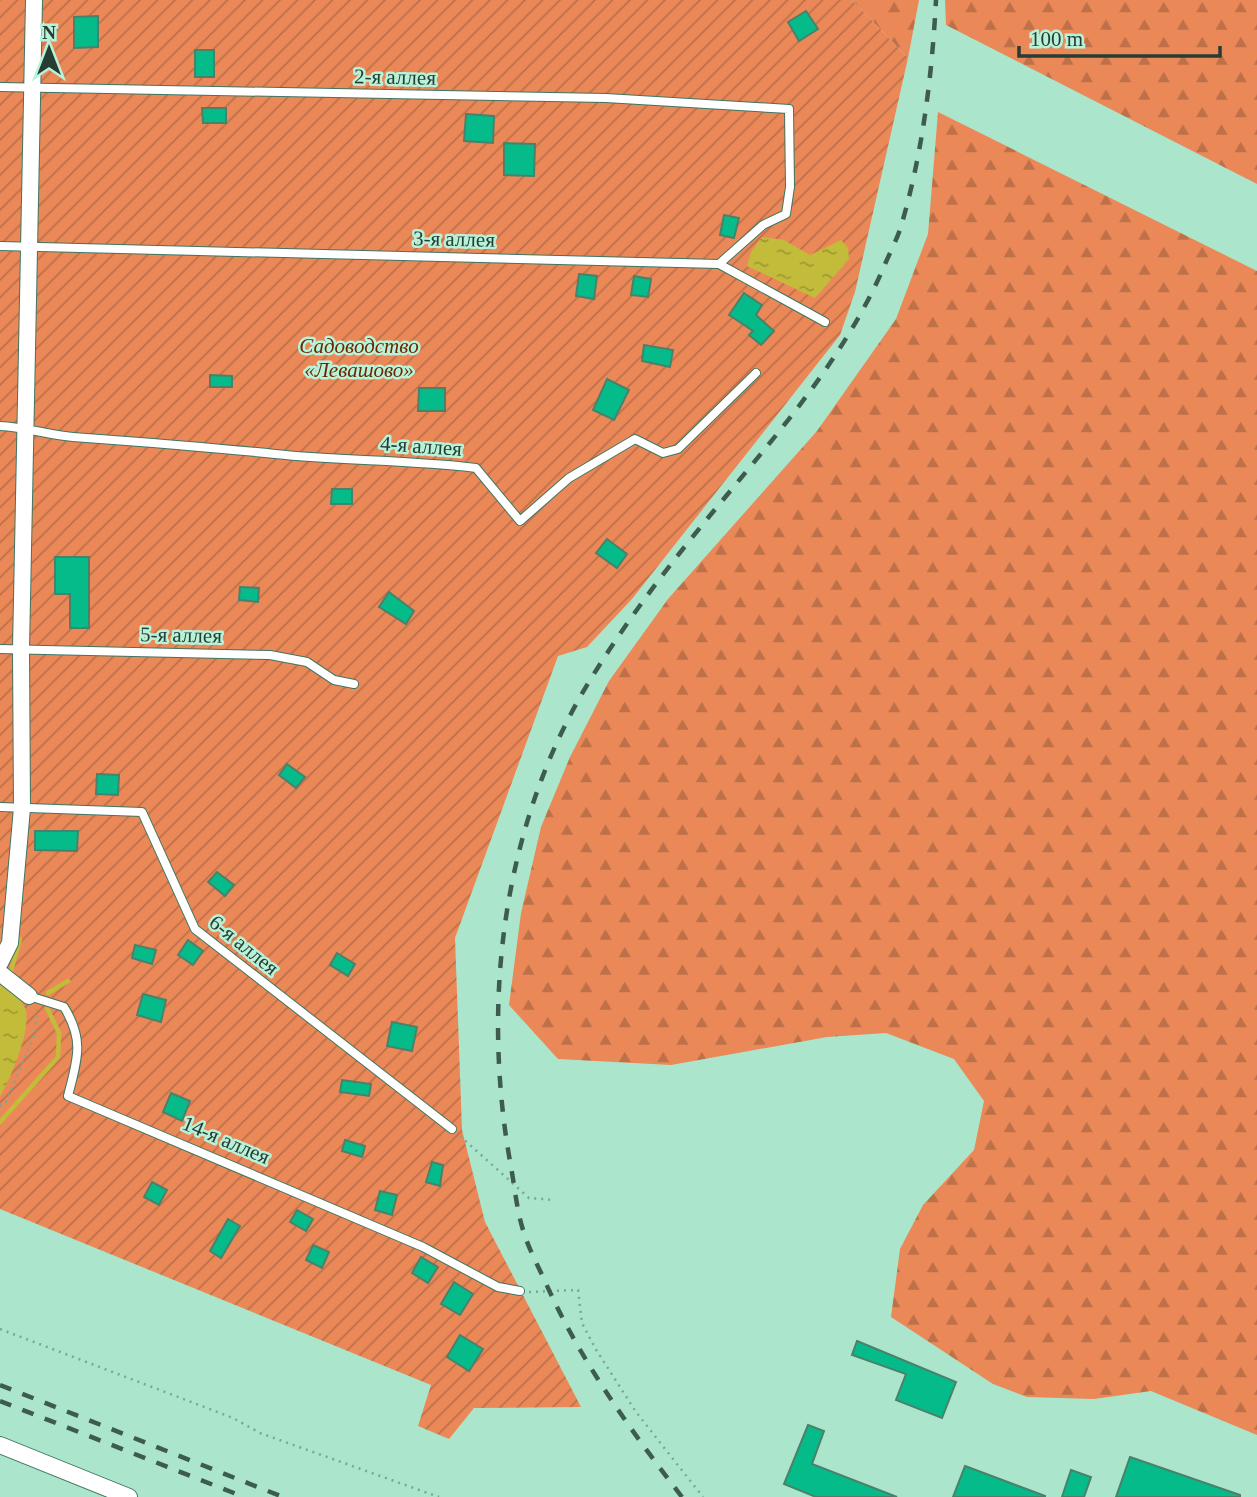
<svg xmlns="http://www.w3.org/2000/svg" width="1257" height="1497" font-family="Georgia,serif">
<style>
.forest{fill:url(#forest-firs)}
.garden{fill:url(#garden-furrows)}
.water{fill:url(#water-ripples)}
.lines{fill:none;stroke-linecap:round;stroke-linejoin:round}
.stream{stroke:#c3bc3a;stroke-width:4.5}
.building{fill:#05bb8a;stroke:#4a816b;stroke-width:2}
.lane-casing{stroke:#3f7660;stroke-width:10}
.street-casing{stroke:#3f7660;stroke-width:18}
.path{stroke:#7aa793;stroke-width:2.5;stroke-dasharray:2 5;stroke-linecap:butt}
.lane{stroke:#fff;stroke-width:8}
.street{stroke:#fff;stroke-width:16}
.rail{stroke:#3d5c4f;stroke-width:4.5;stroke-dasharray:12 12;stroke-linecap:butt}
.labels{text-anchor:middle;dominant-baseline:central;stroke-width:5;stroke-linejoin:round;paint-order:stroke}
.street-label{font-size:21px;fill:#253d33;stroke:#b8f2d8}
.park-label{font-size:21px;font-style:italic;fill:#6a2800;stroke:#b8f2d8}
</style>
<defs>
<pattern id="forest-firs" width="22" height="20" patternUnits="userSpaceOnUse" patternTransform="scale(1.75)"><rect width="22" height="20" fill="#eb8858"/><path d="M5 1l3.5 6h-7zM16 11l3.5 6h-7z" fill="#be7049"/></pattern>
<pattern id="garden-furrows" width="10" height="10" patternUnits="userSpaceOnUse" patternTransform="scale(1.75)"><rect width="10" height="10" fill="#eb8858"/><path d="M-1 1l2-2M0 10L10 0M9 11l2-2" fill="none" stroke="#be7049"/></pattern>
<pattern id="water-ripples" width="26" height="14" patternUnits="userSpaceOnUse" patternTransform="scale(1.75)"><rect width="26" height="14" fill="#c3bc3a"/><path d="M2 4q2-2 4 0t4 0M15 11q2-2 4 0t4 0" fill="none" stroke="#9e9a31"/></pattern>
</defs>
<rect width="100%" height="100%" fill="#abe5cb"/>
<g class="forest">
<polygon points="852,0 919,0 908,58"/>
<polygon points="945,0 1257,0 1257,184 946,25"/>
<polygon points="938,112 1257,271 1257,1435 1151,1391 1094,1399 1027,1397 993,1384 891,1317 900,1249 923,1205 974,1150 984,1101 954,1059 886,1033 827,1037 671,1065 558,1059 509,1005 521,913 541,827 570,757 609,681 668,599 817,431 896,319 928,234"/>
</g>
<polygon class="garden" points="0,0 852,0 908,58 855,292 840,335 632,599 587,647 558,656 455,938 462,1130 485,1222 581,1407 474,1408 449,1439 418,1426 431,1385 0,1209"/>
<g class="water">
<polygon points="762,237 784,240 810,255 841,240 848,248 849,259 815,298 747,266 751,252"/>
<path d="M0,981L5,982C11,989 21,999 25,1008C33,1026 10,1081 0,1096Z"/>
</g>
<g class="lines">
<g class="stream">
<polyline points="11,971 20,939"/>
<polyline points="48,993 68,981"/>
<polyline points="0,1122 58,1057 59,1033 47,1008"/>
</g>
</g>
<g class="building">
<polygon points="806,11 818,29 799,41 788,22"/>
<polygon points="98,16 98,47 74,48 74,17"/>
<rect x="195" y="50" width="19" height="27"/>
<polygon points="202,108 226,108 226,123 203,123"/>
<polygon points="466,114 494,116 493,143 464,141"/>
<polygon points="504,143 535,144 534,176 504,175"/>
<polygon points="724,215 739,218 734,238 720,235"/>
<polygon points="579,274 597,276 594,299 576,296"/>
<polygon points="634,276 651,279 648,297 631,295"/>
<polygon points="744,293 762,305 756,315 774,331 761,345 749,335 753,331 729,315"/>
<polygon points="644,345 673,350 670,367 642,361"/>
<polygon points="210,375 232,376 232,387 210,387"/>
<polygon points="607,379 629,390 614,420 593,410"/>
<polygon points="419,388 445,388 445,411 418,411"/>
<polygon points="332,489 352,489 352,504 331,504"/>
<polygon points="607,539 627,554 617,568 596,553"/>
<polygon points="55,557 89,557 89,628 70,628 70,594 55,594"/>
<polygon points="240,587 259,588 258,602 239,600"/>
<polygon points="389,592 414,611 406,624 379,607"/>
<polygon points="287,764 305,777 296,788 279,775"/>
<polygon points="97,774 119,775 118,795 96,794"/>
<polygon points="35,831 78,831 77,851 35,850"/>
<polygon points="217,872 234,885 225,896 208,882"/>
<polygon points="188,940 203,951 193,965 178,955"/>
<polygon points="135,945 156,950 152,964 132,958"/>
<polygon points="337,953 355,964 348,976 330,965"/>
<polygon points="143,994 166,1000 161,1022 137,1015"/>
<polygon points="392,1022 417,1027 412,1051 387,1046"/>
<polygon points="342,1080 371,1084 369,1096 340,1092"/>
<polygon points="171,1093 190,1101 182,1121 163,1112"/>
<polygon points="345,1140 365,1146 362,1157 342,1151"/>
<polygon points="432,1162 443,1165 440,1186 426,1182"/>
<polygon points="152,1182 167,1190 159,1205 144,1197"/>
<polygon points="380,1191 397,1195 392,1215 375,1210"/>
<polygon points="297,1210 313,1219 306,1231 290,1222"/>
<polygon points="228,1219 240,1226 221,1258 210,1251"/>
<polygon points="313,1245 329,1252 322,1268 306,1260"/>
<polygon points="421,1257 438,1267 428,1283 412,1273"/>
<polygon points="454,1282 473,1294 460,1315 441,1304"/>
<polygon points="460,1335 483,1349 469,1371 447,1357"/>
<polygon points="857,1341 956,1382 942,1418 896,1400 906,1374 852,1355"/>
<polygon points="808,1425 824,1431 812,1464 897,1497 816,1497 784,1484"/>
<polygon points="1130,1457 1240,1495 1240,1497 1116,1497"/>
<polygon points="965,1466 1045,1496 1045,1497 953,1497"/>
<polygon points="1071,1470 1091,1477 1084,1497 1062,1497"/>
</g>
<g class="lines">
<defs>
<g id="lane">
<polyline points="0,87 606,98 789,109 790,187 786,214 763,225 719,264 0,246"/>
<polyline points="719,264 825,322"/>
<path d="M0,426C25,427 49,435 73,437C141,442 208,447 275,454C342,461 409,460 476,468L520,521L569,478L635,439L663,453L678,449L756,373"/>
<polyline points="0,649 270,655 307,662 334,680 354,684"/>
<polyline points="0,807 142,812 195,929 452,1129"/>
<path d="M29,996L64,1007C85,1041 77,1060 68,1096L423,1247L498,1287L520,1291"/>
</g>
<g id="street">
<polyline points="0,963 10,943 22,808 21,649 34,0"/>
<polyline points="0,973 29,996"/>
<polyline points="0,1445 129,1497"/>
</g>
</defs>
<use href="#lane" class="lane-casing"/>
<use href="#street" class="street-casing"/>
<g class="path">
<polyline points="0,1106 6,1102 36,1030 36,1009"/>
<polyline points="460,1136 529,1198 555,1200"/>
<polyline points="529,1292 578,1290 582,1323 595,1348 636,1412 703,1497"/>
<polyline points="0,1329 233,1418 260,1433 439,1497"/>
</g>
<use href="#lane" class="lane"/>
<use href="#street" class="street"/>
<g class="rail">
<polyline points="0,1385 283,1497"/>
<polyline points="0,1401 244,1497"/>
<path d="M682,1497C629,1428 579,1359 544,1279C537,1264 529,1249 524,1233C517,1212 515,1189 511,1167C480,999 503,815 597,669C634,610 677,555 722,501C783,427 844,357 883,269C889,254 898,238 902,223C923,150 932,75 936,0"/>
</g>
</g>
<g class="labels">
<g class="street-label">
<text transform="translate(395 77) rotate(1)">2-я аллея</text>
<text transform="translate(454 239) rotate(1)">3-я аллея</text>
<text transform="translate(421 446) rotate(4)">4-я аллея</text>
<text transform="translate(181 635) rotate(1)">5-я аллея</text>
<text transform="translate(244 945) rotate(39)">6-я аллея</text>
<text transform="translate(226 1140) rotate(23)">14-я аллея</text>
</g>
<g class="park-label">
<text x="359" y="346">Садоводство<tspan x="359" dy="24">«Левашово»</tspan></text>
</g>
</g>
<g transform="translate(49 49)" stroke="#b8f2d8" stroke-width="5" paint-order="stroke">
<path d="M0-5L12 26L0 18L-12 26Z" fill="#253d33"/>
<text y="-10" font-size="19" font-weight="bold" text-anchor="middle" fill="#253d33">N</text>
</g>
<path d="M1019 46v10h201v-10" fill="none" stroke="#253d33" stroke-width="3.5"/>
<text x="1030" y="46" font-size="21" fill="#253d33" stroke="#b8f2d8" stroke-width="5" paint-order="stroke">100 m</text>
</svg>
